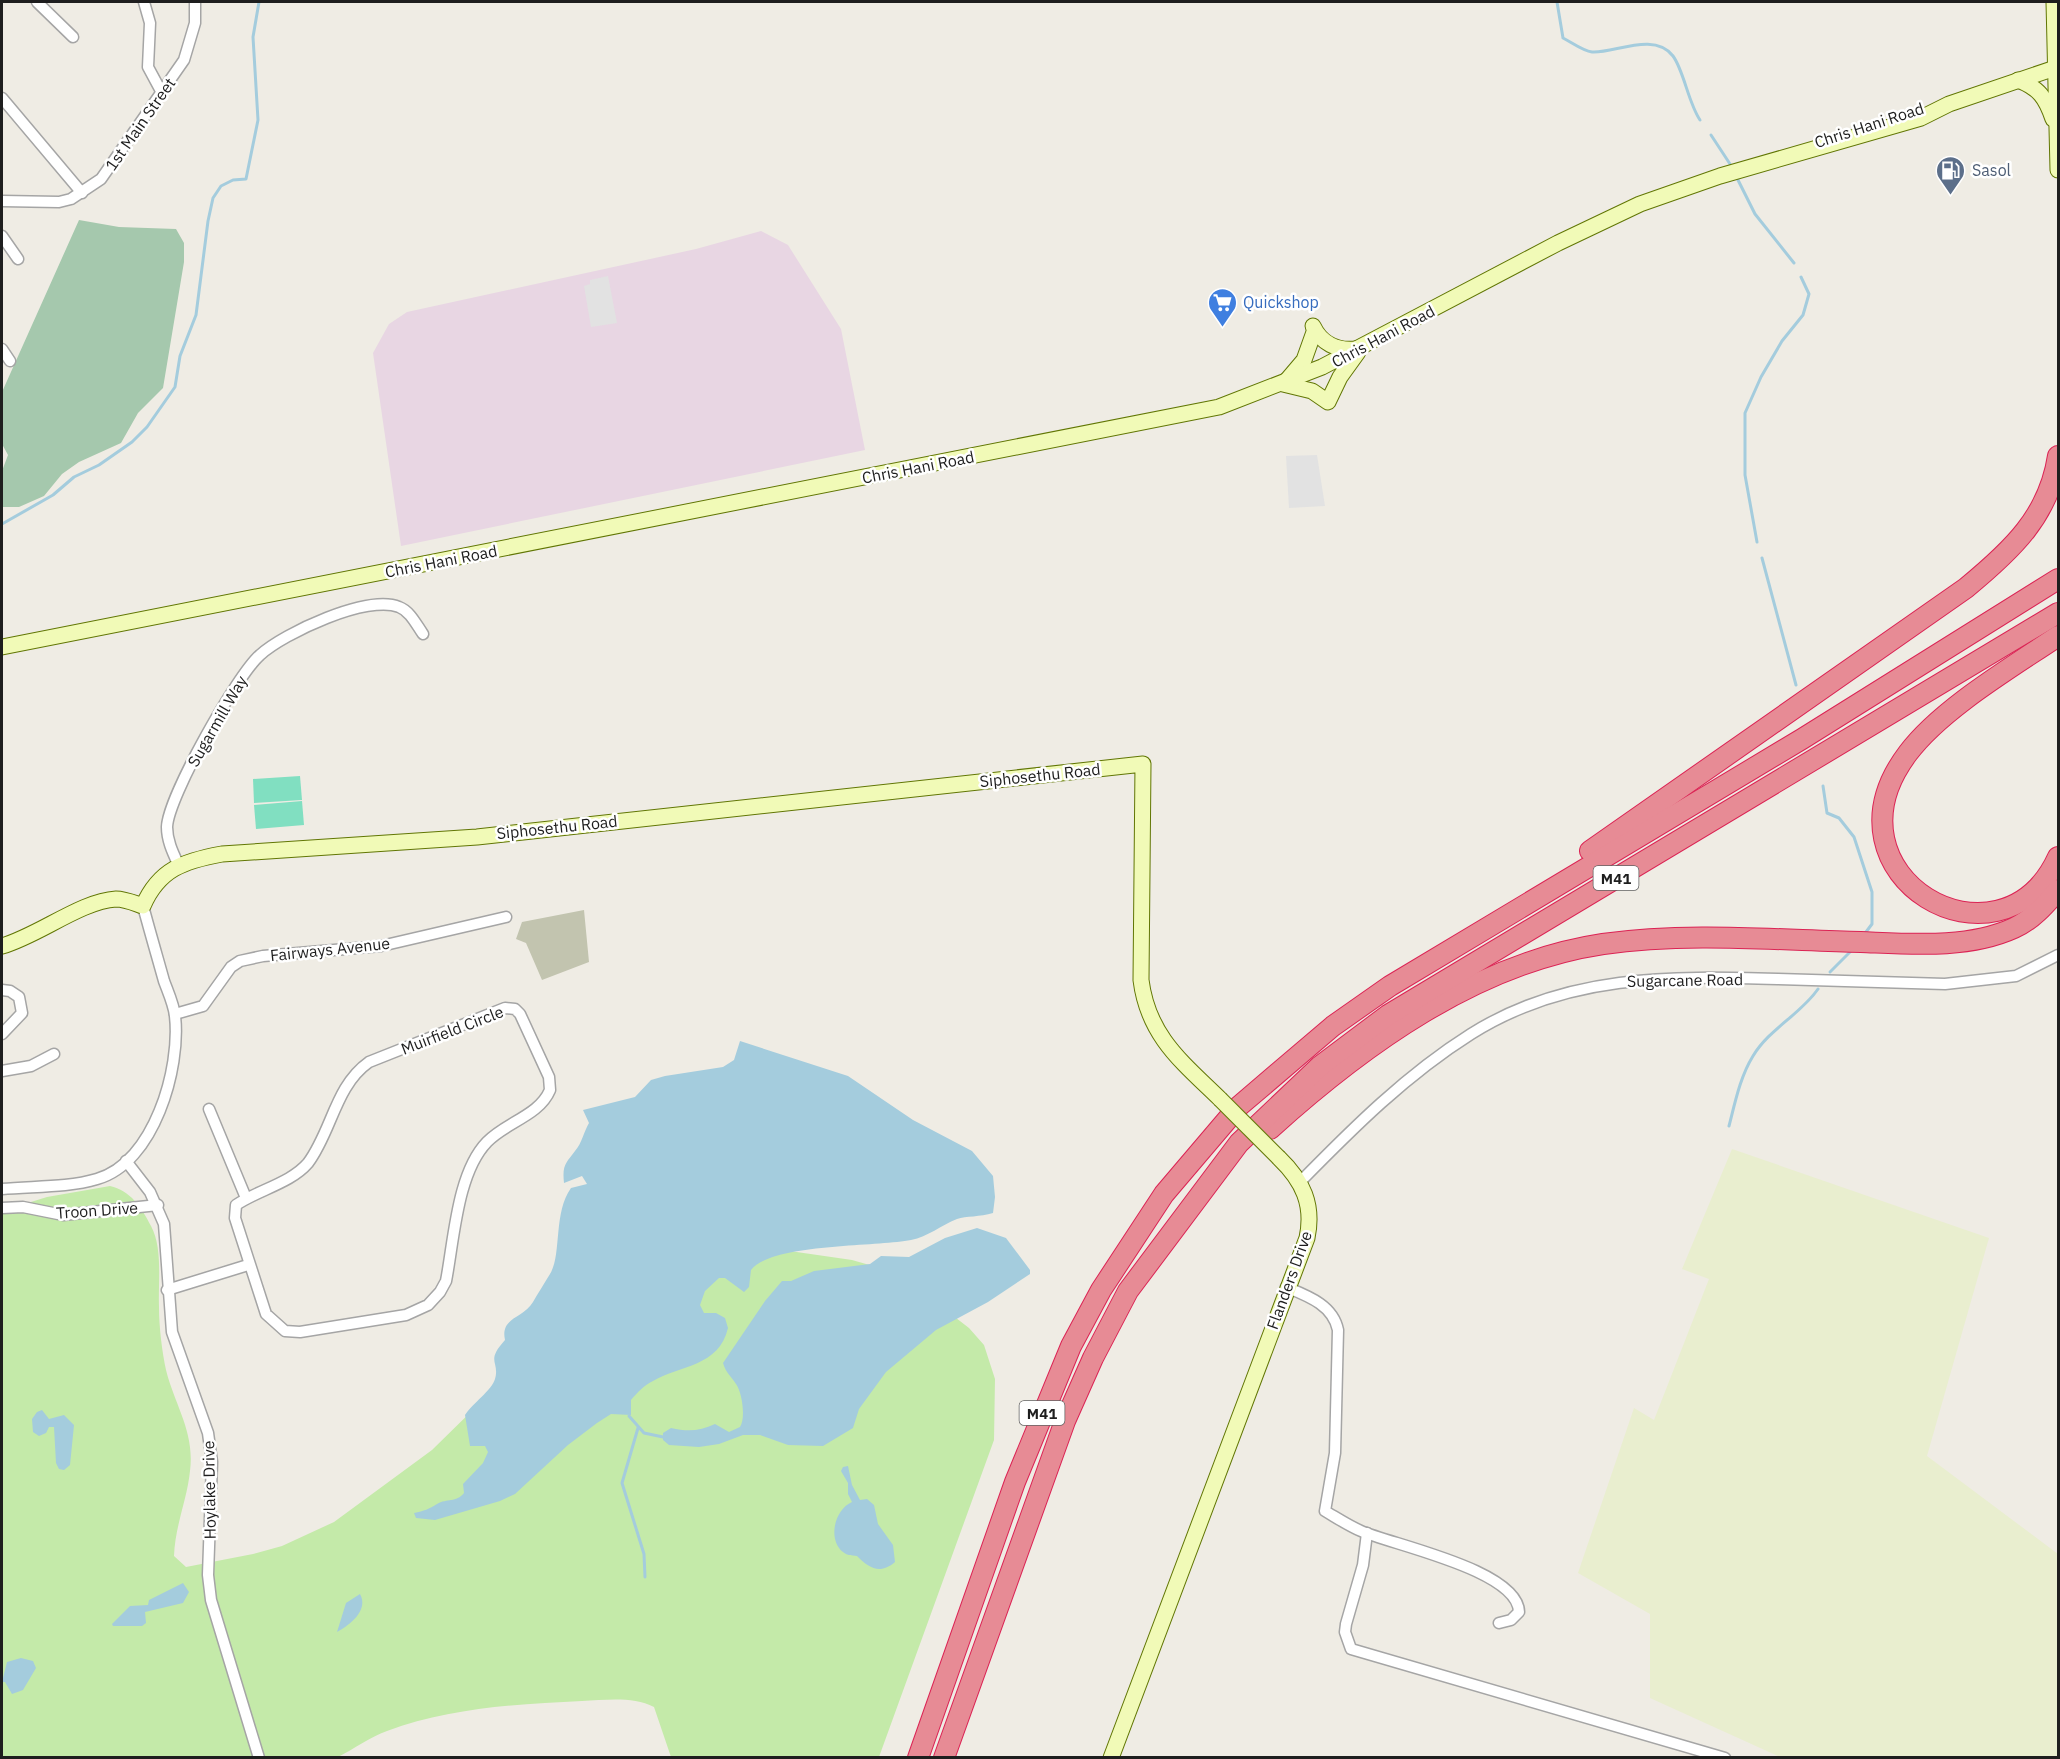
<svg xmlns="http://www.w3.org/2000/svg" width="2060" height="1759" font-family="'IBM Plex Sans',sans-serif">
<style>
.industrial{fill:#e8d6e3}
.construction{fill:#c2c4af}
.farmland{fill:#e9eecf}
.grass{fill:#c4eaa9}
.cemetery{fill:#a5c8ad}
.pitch{fill:#81dfc1}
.parking{fill:#e2e2e2}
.water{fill:#a4ccdd}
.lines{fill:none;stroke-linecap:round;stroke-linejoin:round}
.stream{stroke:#a4ccdd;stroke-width:3}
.street-casing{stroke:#a5a5a5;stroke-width:13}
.secondary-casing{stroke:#617604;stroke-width:17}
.highway-casing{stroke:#db2354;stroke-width:22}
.street{stroke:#fff;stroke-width:10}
.secondary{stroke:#f1fab7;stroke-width:15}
.highway{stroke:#e78b95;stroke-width:20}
.secondary-bridge-casing{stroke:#617604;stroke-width:17;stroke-linecap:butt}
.secondary-bridge{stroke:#f1fab7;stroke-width:15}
.labels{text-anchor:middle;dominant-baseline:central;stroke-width:5;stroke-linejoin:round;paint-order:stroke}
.shield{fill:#fff;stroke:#626262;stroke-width:1.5}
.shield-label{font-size:15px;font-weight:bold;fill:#1e1e1e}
.street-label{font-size:16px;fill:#1e1e1e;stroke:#fff}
.service-label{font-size:16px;fill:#4e5e75;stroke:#fff;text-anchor:start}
.shop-label{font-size:16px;fill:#366cbe;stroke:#fff;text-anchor:start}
</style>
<rect width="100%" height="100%" fill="#efece4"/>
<polygon class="industrial" points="761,231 788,245 841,329 865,450 401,546 373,353 389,324 407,312 696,249"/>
<polygon class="construction" points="584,910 589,962 542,980 526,943 516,939 522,922"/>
<polygon class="farmland" points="1732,1149 1989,1238 1927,1456 2058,1554 2058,1757 1780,1757 1650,1698 1650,1614 1578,1573 1634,1408 1654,1420 1709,1279 1682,1269"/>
<path class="grass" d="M110,1186C130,1190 142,1208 151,1226C163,1248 158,1282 159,1307C159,1327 162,1351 166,1370C175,1406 195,1432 190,1471C187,1500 175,1526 174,1556L186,1567L253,1554L282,1546L334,1522L432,1450L537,1347L748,1245L852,1260L880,1268L925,1294L969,1328L984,1345L995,1379L994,1440L879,1757H671L654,1707C633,1696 605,1700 582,1701C516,1704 449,1708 387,1731C370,1737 354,1749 338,1757L2,1758V1211L47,1197Z"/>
<polygon class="cemetery" points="79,220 119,227 176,229 184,243 184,262 163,388 138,413 121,443 79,462 62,474 44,496 19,507 2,507 2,471 8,455 2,444 2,392"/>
<g class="pitch">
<polygon points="300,776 302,800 254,803 253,779"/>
<polygon points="302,801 304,825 256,829 254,805"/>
</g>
<g class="parking">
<polygon points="608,276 617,323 591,327 584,286 590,284 590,280"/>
<polygon points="1317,455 1325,506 1289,508 1286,456"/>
</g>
<g class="water">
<path d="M740,1041L848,1076L913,1120L972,1151L993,1176L995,1197L993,1213C980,1217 966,1216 957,1219C941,1225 928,1237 911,1240C876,1247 772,1243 751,1270L749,1287L744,1292L725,1278H719L705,1291L700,1305L704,1313H716L725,1318L728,1328C719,1367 680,1365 653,1381C644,1385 637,1393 631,1400V1415L611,1414L597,1423L568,1445L515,1494L500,1501L435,1520L416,1518L414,1513C424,1511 429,1509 437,1504C447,1498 456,1503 464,1493L463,1484L483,1463L488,1452L485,1446H470L465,1415C472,1404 492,1390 495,1379C500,1361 485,1362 505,1340C500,1317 523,1319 533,1302C538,1293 544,1284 550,1274C562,1255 553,1213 571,1188L587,1184L582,1176L564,1183C562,1165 566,1163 575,1151C582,1143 584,1131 589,1123L583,1110L635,1097L651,1080L665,1076L723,1067L734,1060Z"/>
<path d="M977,1228L1006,1238L1030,1270V1274L988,1302L936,1330L886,1372L859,1409L853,1428L823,1446L788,1445L760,1435H743L719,1444L699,1447L669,1445L663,1440V1433L671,1428C688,1432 700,1431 715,1424L729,1432L740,1427C746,1418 742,1392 736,1384C731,1376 726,1373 723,1363L765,1301L782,1281H791L814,1271L870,1264L881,1256L909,1257L945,1238Z"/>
<polygon points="42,1410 49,1419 64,1415 74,1425 70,1465 64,1470 59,1469 56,1463 54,1427 49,1427 46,1433 39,1436 33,1432 32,1419 37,1412"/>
<path d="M848,1466L852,1485L860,1500L867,1499L874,1505L878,1524L893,1545L895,1562C880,1575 869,1568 857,1556C851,1555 848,1556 843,1552C827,1539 835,1509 852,1502L848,1494V1483L841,1471L843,1467Z"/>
<polygon points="183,1583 189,1592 183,1603 145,1612 146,1623 142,1626 113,1626 112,1624 130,1606 148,1605 149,1600"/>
<path d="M360,1594C369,1610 350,1625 337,1632L346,1603Z"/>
<polygon points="21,1658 33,1661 36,1668 23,1690 12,1694 5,1682 2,1682 7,1662"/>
</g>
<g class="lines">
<g class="stream">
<path d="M1557,2L1563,38C1571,42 1583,51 1592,52C1613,54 1654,31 1673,56C1684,71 1688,102 1700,120"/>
<polyline points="1711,135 1730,164"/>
<polyline points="1738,180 1755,214 1794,263"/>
<polyline points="2,524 53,495 74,477 99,465 132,442 147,427 175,387 180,356 196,315 208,221 213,198 221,186 233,180 246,179 258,120 253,37 259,2"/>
<polyline points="1757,542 1745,475 1745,413 1761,377 1782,341 1803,315 1809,294 1801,277"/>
<polyline points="1762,558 1796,685"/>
<polyline points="1823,786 1827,813 1839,818 1854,837 1872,892 1872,924 1863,936"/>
<polyline points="1830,972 1854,948"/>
<path d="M1729,1126C1735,1103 1740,1077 1753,1056C1769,1029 1801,1014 1818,989"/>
<polyline points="629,1416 644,1433 663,1437"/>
<polyline points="638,1428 622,1483 644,1554 645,1577"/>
</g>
<defs>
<g id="street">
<polyline points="37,2 73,37"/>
<polyline points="144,2 150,23 148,67 162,93"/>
<polyline points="2,98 82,193"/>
<polyline points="2,201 59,202 71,199 101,179 184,60 195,23 195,2"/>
<polyline points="2,236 18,259"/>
<polyline points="2,349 10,361"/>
<path d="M179,866C173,853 167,841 167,827C168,797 237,675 260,655C284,633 368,594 399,607C410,611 416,624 423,634"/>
<polyline points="2,990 10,991 19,997 22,1013 2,1034"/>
<path d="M505,1008L515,1009L520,1014L549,1077L550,1090C539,1116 506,1122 487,1142C457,1173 454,1240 446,1281L440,1292L428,1305L406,1315L300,1332L285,1331L266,1314L235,1218L236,1205C258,1190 291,1183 308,1163C332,1131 335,1086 369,1062Z"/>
<polyline points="175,1014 203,1006 231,967 240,961 263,956 381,946 506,917"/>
<polyline points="2,1071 31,1066 54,1054"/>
<polyline points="209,1109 246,1198"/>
<polyline points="126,1161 150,1192 164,1224 172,1332 208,1433 212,1462 208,1575 211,1600 259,1758"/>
<path d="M1300,1182C1353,1128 1406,1075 1471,1034C1566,974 1670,976 1778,979C1834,981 1890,982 1945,984L2016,976L2058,955"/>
<path d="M2,1189C32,1186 67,1188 97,1179C154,1163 181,1068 175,1016C174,1005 168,992 164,981C157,956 150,932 143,906"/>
<polyline points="2,1208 23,1207 63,1215 158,1205"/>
<path d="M1286,1287C1308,1296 1333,1305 1338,1330L1335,1453L1325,1511C1337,1518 1349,1526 1361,1531C1393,1545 1518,1570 1519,1612L1511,1620L1499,1623"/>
<polyline points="167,1290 248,1265"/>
<polyline points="1367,1533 1363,1565 1346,1624 1345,1632 1351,1649 1725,1758"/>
</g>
<g id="secondary">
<polyline points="2054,2 2058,170"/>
<path d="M2018,80C2039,88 2046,98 2053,119"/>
<path d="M1313,326C1321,343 1337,351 1356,349"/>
<polyline points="1287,380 1304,360 1314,332"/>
<polyline points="1283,384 1312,391 1328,402 1340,377 1358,352"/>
<polyline points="2,647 1219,407 1322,367 1558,243 1640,204 1720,176 1921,118 1949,104 2058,67"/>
<path d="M2,946C38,936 81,901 116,899C125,899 134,903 143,906C159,869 184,861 222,854L477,837L1143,764L1141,980C1148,1036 1182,1062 1220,1099"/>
<path d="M1111,1758L1307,1238C1314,1205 1303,1181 1279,1158"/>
</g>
<g id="highway">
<path d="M2058,636C2012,667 1941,709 1908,753C1815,876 2001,982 2058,857"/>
<path d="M1590,851L1966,588C2011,551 2049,516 2058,456"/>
<path d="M1270,1129C1363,1045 1476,963 1603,944C1688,932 1776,940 1861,942C1911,944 1968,949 2014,928C2032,920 2045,905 2058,890"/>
<polyline points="918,1758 1015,1482 1071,1346 1101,1290 1164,1194 1238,1107 1333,1026 1390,986 1802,739 2058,579"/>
<polyline points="944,1758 1065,1421 1093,1358 1128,1291 1239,1143 1320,1066 1388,1015 2058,613"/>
</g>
</defs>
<use href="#street" class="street-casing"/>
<use href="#secondary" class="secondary-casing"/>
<use href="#highway" class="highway-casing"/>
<use href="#street" class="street"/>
<use href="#secondary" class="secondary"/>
<use href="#highway" class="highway"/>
<defs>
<polyline id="secondary-bridge" points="1220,1099 1279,1158"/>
</defs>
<use href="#secondary-bridge" class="secondary-bridge-casing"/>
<use href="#secondary-bridge" class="secondary-bridge"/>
</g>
<defs>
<symbol id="fuel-pin" viewBox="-11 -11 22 30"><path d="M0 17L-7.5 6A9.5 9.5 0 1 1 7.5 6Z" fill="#5c6f8a" stroke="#fff"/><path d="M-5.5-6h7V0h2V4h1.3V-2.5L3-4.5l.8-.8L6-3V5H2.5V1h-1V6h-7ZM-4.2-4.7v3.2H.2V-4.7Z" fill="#fff"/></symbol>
<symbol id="supermarket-pin" viewBox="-11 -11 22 30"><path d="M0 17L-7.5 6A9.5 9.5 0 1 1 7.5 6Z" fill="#3f7fe0" stroke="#fff"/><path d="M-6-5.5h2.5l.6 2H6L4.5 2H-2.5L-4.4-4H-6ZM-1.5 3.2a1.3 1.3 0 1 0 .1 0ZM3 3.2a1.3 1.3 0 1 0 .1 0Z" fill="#fff"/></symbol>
</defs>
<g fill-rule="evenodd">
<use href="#fuel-pin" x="1934" y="154" width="33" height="45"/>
<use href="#supermarket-pin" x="1206" y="286" width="33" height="45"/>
</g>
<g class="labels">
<g class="shield">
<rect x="1593.5" y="866" width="45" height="24" rx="4.5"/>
<rect x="1019.5" y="1401" width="45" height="24" rx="4.5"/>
</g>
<g class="shield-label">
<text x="1616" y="878">M41</text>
<text x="1042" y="1413">M41</text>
</g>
<g class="street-label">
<text transform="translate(140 124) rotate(-55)">1st Main Street</text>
<text transform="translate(1869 125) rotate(-18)">Chris Hani Road</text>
<text transform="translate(1383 336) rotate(-28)">Chris Hani Road</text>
<text transform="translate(918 467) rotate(-11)">Chris Hani Road</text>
<text transform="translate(441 561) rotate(-11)">Chris Hani Road</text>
<text transform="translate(217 721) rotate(-60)">Sugarmill Way</text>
<text transform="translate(1040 775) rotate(-6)">Siphosethu Road</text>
<text transform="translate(557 827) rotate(-6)">Siphosethu Road</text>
<text transform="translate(330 949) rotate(-6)">Fairways Avenue</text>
<text transform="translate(1685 980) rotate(-1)">Sugarcane Road</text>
<text transform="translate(452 1030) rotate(-21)">Muirfield Circle</text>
<text transform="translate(97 1210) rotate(-4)">Troon Drive</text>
<text transform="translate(1289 1280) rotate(-70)">Flanders Drive</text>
<text transform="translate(209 1490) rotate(-91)">Hoylake Drive</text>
</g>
<g class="service-label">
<text x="1972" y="170">Sasol</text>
</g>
<g class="shop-label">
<text x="1243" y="302">Quickshop</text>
</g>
</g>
<rect width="2060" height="1759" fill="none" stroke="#1e1e1e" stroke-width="6"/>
</svg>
